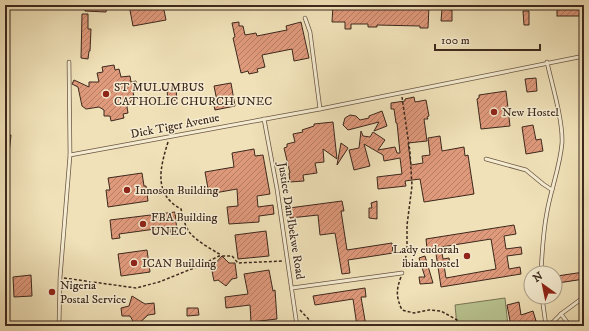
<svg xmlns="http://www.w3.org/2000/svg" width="589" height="331" font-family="'IM FELL DW Pica',serif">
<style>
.green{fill:#b8c390;stroke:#7a7656}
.building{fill:url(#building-hatch);stroke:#3d281d;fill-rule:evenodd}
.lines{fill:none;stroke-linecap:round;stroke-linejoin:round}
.service-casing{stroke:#6a5644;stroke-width:4.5}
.path{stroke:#3d281d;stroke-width:1.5;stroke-dasharray:3 2;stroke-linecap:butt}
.service{stroke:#f5ecd1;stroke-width:3}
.poi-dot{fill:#8f2418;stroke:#f5ecd1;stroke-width:1.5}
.labels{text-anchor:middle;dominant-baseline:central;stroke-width:3;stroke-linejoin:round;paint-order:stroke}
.poi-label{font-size:12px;fill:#3d281d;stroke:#f5ecd1;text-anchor:start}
.street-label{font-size:12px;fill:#3d281d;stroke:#f5ecd1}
</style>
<defs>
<pattern id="building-hatch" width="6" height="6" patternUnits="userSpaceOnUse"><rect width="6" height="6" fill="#df997b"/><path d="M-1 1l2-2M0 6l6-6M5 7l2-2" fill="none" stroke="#b67d64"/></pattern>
</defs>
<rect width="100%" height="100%" fill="#f0e1b8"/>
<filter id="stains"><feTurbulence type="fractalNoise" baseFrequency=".005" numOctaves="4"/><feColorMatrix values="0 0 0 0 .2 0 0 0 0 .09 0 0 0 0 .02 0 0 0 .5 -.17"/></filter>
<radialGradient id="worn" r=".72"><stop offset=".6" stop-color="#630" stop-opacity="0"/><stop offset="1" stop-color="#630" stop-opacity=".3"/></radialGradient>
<polygon class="green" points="505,298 508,326 457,326 455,305"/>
<g class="building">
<polygon points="85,5 107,5 106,12 85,11"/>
<polygon points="129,5 139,5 139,7 151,5 163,5 166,20 133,26"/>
<polygon points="333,5 429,6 428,28 420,28 420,26 377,25 377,27 368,27 368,24 351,24 351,29 345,29 345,22 332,22"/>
<rect x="557" y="5" width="27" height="11"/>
<polygon points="442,9 452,10 452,21 441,21"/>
<polygon points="523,11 529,11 529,25 524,25"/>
<polygon points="82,14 88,14 88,29 91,29 90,51 89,51 88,59 81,58"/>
<polygon points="239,22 239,26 243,26 245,35 256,33 257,36 287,30 286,26 301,22 309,58 294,61 292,49 262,55 265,67 257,69 258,72 249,74 248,71 241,73 233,38 235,37 232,23"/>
<polygon points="114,65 115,70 119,69 121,77 130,76 131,82 136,81 137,91 133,92 134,97 127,107 128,113 123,114 124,118 111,121 110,116 104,116 104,110 99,107 86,109 82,106 78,87 72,84 74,80 89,87 89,82 99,82 97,73 103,72 102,67"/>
<polygon points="536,78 537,91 527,92 525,79"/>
<polygon points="231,83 235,106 215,110 213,101 217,101 214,86"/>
<polygon points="176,89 177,100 168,101 167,90"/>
<polygon points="506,91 510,126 481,129 477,99 479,98 479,95"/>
<polygon points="414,97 415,102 426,100 429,116 427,117 428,119 424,119 427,141 408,143 411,165 423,163 422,156 430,155 428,138 440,136 442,151 464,147 465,156 468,155 474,194 424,202 420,179 405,181 406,186 378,189 377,177 402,174 400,158 384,161 383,155 364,144 370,166 354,170 349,150 359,148 361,131 363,136 370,137 373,132 385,140 378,150 395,147 397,153 400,153 397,123 396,123 394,109 391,109 391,103 405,101 405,99"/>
<polygon points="382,111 387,126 374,131 379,122 348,130 343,125 345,118 350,115 356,116 360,120 369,118 369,116"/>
<polygon points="333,122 337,159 323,149 324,162 315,163 317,173 303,175 304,181 290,182 289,173 290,173 284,148 287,147 287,144 295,142 293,134 303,132 302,130 314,126 314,124"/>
<polygon points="533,125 536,140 541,139 543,151 526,154 522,127"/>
<polygon points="5,135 11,135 9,154 5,154"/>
<polygon points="341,143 348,148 337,165"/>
<polygon points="254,149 255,156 263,155 270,194 257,196 258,207 273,205 274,214 259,216 259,222 229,224 227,207 238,206 237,189 209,194 205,172 234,167 232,153"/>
<polygon points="142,173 144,186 146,186 148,201 108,207 106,190 110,190 108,178"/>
<polygon points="342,201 344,211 341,211 347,250 392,243 393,253 348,260 350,273 342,274 335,233 320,235 318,215 290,218 289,208"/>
<polygon points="377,201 377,219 369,218 369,208 372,208 371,203"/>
<polygon points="175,212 177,231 170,232 170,227 119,234 120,238 112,239 110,220"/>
<path d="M514,225L516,234L504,236L506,249L521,247L522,254L507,256L509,269L520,267L521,274L441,287L435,247L427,249L426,239ZM491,239L496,269L446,278L444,265L450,264L449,258L443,259L441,247Z"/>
<polygon points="266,231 269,256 238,259 235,235"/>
<polygon points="147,250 150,272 121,276 118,254"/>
<polygon points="222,256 229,263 235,263 237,278 232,279 226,286 218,280 214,281 211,266 214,265"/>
<polygon points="425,256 433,283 420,284 419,277 425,277 419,258"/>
<polygon points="269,270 273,291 275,290 277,319 251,322 250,305 226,308 225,297 248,294 244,274"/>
<polygon points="584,272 584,279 558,283 557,276"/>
<polygon points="31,275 32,296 14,297 13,277"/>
<polygon points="365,288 366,297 361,297 366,326 357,326 353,299 315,305 313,296"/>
<polygon points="132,296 145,304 154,303 155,314 148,315 136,326 130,316 122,316 121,308 129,306"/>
<polygon points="519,302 521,315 533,311 536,321 530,323 531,326 511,326 507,305"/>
<polygon points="187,308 198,308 199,315 187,316"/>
</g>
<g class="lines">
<defs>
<g id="service">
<polyline points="305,18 310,32 320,109"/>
<polyline points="69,62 70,155"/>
<polyline points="264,119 277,189 297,326"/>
<polyline points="486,159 526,170 543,184 552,190"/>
<path d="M541,273C542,253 543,232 547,212C551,189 560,167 562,143C563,120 552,85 547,62"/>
<polyline points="292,288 402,273"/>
<polyline points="542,297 546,326"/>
<polyline points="561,314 570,326"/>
<polyline points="59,326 60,278 70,155 320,109 584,56"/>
<polyline points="549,326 561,314 584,297"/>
</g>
</defs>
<use href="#service" class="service-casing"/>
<g class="path">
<polyline points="402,97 410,152 412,186 407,225 407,250 404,268"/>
<path d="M168,142C160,168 153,194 181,209C183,217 185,227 190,233C198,242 211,249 221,255"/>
<path d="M401,277C396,290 396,297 402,310L414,313L429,310L441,311L457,320L462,326"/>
<polyline points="64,278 136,288 159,282 199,266 219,256 232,256 238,263 283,261"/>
<polyline points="300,310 315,326"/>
</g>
<use href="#service" class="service"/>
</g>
<g class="poi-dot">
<circle cx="106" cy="94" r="4"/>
<circle cx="494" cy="112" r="4"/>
<circle cx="127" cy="190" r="4"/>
<circle cx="143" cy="224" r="4"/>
<circle cx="467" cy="256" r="4"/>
<circle cx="134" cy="263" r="4"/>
<circle cx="52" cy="292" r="4"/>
</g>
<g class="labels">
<g class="poi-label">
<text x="114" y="87">ST MULUMBUS<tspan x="114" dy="14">CATHOLIC CHURCH UNEC</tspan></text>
<text x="502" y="112">New Hostel</text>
<text x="135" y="190">Innoson Building</text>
<text x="151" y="217">FBA Building<tspan x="151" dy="14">UNEC</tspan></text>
<text x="459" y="249" text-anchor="end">Lady eudorah<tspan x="459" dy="14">ibiam hostel</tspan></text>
<text x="142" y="263">ICAN Building</text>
<text x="60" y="285">Nigeria<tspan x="60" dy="14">Postal Service</tspan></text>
</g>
<g class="street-label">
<text transform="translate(175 126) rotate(-11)">Dick Tiger Avenue</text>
<text transform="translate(291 221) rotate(81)">Justice Dan Ibekwe Road</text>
</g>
</g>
<rect width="589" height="331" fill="none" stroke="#f0e1b8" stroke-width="20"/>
<rect x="6" y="6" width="577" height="319" fill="none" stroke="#3d281d" stroke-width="2"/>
<rect x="10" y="10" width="569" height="311" fill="none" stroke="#3d281d"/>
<g transform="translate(543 285) rotate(327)"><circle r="19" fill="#f5ecd1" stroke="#ab9e89"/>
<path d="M0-3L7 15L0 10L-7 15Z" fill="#8f2418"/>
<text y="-6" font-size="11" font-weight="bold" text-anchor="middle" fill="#3d281d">N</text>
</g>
<path d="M435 44v6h105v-6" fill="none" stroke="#3d281d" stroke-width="2"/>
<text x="441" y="44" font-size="12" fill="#3d281d" stroke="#f5ecd1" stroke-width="3" paint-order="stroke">100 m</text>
<rect width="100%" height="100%" filter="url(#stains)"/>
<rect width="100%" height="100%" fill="url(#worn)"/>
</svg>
